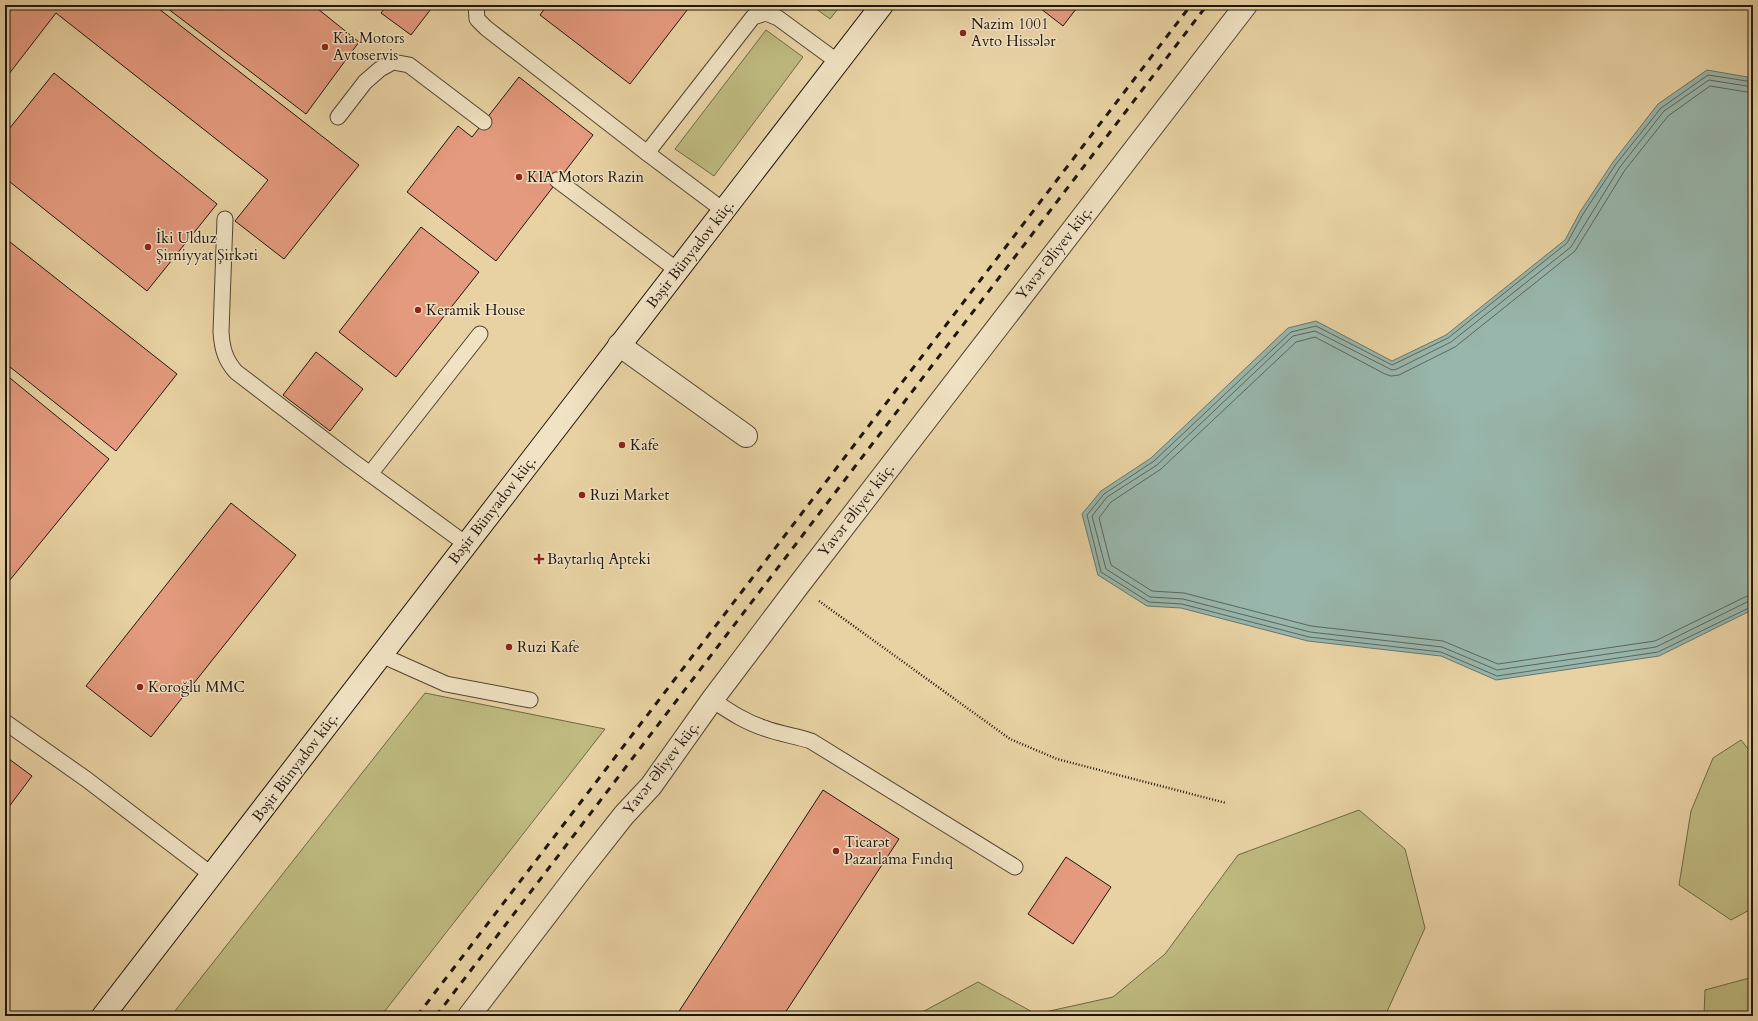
<svg xmlns="http://www.w3.org/2000/svg" width="1758" height="1021" font-family="Cardo,serif">
<style>
.green{fill:#beba80;stroke:#6f6846}
.water{fill:#98b6ac;stroke:#68766c}
.lines{fill:none;stroke-linecap:round;stroke-linejoin:round}
.shore{stroke:#5c665c;stroke-width:1}
.building{fill:#e49a7e;stroke:#20150d}
.lane-casing{stroke:#524432;stroke-width:17}
.street-casing{stroke:#524432;stroke-width:24}
.secondary-casing{stroke:#20150d;stroke-width:24}
.path{stroke:#20150d;stroke-width:2.5;stroke-dasharray:1 2;stroke-linecap:butt}
.lane{stroke:#f0e2c3;stroke-width:15}
.street{stroke:#f0e2c3;stroke-width:22}
.secondary{stroke:#f0e2c3;stroke-width:22}
.rail{stroke:#20150d;stroke-width:3;stroke-dasharray:7 7;stroke-linecap:butt}
.poi-dot{fill:#8f2418;stroke:#f0e2c3;stroke-width:1.5}
.labels{text-anchor:middle;dominant-baseline:central;stroke-width:3;stroke-linejoin:round;paint-order:stroke}
.poi-label{font-size:15px;fill:#20150d;stroke:#f0e2c3;text-anchor:start}
.street-label{font-size:15px;fill:#20150d;stroke:#f0e2c3}
</style>
<rect width="100%" height="100%" fill="#e8d2a3"/>
<filter id="stains"><feTurbulence type="fractalNoise" baseFrequency=".005" numOctaves="4"/><feColorMatrix values="0 0 0 0 .2 0 0 0 0 .09 0 0 0 0 .02 0 0 0 .5 -.17"/></filter>
<radialGradient id="worn" r=".72"><stop offset=".6" stop-color="#630" stop-opacity="0"/><stop offset="1" stop-color="#630" stop-opacity=".3"/></radialGradient>
<g class="green">
<polygon points="811,5 841,5 830,19"/>
<polygon points="766,30 803,57 714,176 675,149"/>
<polygon points="425,693 605,729 381,1016 171,1016"/>
<polygon points="1741,740 1753,755 1753,908 1731,920 1679,885 1691,811 1713,758"/>
<polygon points="1359,810 1405,849 1425,928 1385,1016 915,1016 978,982 1036,1014 1113,997 1165,954 1238,855"/>
<polygon points="1753,977 1753,1016 1704,1016 1705,990"/>
</g>
<polygon class="water" points="1707,70 1753,78 1753,608 1750,611 1659,656 1496,680 1441,656 1308,641 1181,608 1147,606 1098,575 1082,514 1101,491 1151,458 1288,328 1316,321 1392,361 1446,335 1565,240 1580,212 1613,162 1658,104"/>
<g class="lines">
<g class="shore">
<polyline points="1753,82 1708,75 1661,108 1616,164 1583,214 1567,243 1448,338 1392,365 1316,326 1291,332 1154,461 1104,494 1087,515 1101,572 1149,602 1182,604 1309,637 1441,652 1497,676 1658,652 1753,606"/>
<polyline points="1753,87 1709,80 1664,111 1620,167 1571,247 1451,342 1397,369 1392,370 1315,331 1293,336 1157,465 1107,497 1092,516 1106,569 1150,597 1183,599 1310,632 1442,647 1497,670 1656,647 1747,602 1753,601"/>
<polyline points="1753,93 1710,86 1668,116 1625,170 1575,251 1455,347 1399,375 1391,376 1385,374 1315,337 1296,342 1161,469 1111,502 1099,518 1111,565 1152,591 1184,593 1311,626 1443,641 1498,664 1655,641 1745,597 1753,595"/>
</g>
</g>
<g class="building">
<polygon points="5,5 154,5 359,165 284,259 235,221 268,180 56,13 5,79"/>
<polygon points="163,5 313,5 359,42 306,114"/>
<polygon points="387,5 434,5 411,35 381,13"/>
<polygon points="547,5 691,5 630,84 540,15"/>
<polygon points="1036,5 1079,5 1063,26"/>
<polygon points="54,73 217,204 147,291 5,178 5,134"/>
<polygon points="519,77 593,135 496,261 407,192 458,126 472,137"/>
<polygon points="421,227 479,272 396,377 339,332"/>
<polygon points="5,238 177,374 116,451 5,363"/>
<polygon points="316,352 363,389 330,431 283,395"/>
<polygon points="5,374 109,459 5,586"/>
<polygon points="231,503 296,555 151,737 86,686"/>
<polygon points="5,756 32,776 5,812"/>
<polygon points="823,790 899,839 783,1016 676,1016"/>
<polygon points="1066,857 1111,887 1073,944 1028,914"/>
</g>
<g class="lines">
<defs>
<g id="lane">
<polyline points="476,5 477,19 486,28 647,153 723,210"/>
<polyline points="338,117 365,82 380,69 393,62 409,65 484,122"/>
<polyline points="647,153 753,17 766,13 778,18 838,62"/>
<polyline points="557,180 677,270"/>
<path d="M225,219L221,332C222,348 225,360 236,372L351,460L466,544"/>
<polyline points="370,474 480,334"/>
<polyline points="381,655 446,684 530,700"/>
<path d="M712,700C729,711 745,722 764,728C779,734 796,736 811,741L1015,867"/>
<polyline points="5,722 86,779 212,875"/>
</g>
<g id="street">
<polyline points="619,345 746,436"/>
<polyline points="469,1016 579,872 624,815 651,786 712,700 798,586 1246,5"/>
</g>
<polyline id="secondary" points="103,1016 882,5"/>
</defs>
<use href="#lane" class="lane-casing"/>
<use href="#street" class="street-casing"/>
<use href="#secondary" class="secondary-casing"/>
<polyline class="path" points="819,601 1010,739 1057,759 1226,803"/>
<use href="#lane" class="lane"/>
<use href="#street" class="street"/>
<use href="#secondary" class="secondary"/>
<g class="rail">
<polyline points="417,1016 1191,5"/>
<polyline points="436,1016 1207,5"/>
</g>
</g>
<g class="poi-dot">
<circle cx="963" cy="33" r="4"/>
<circle cx="325" cy="47" r="4"/>
<circle cx="519" cy="177" r="4"/>
<circle cx="148" cy="247" r="4"/>
<circle cx="418" cy="310" r="4"/>
<circle cx="622" cy="445" r="4"/>
<circle cx="582" cy="495" r="4"/>
<path d="M537 553h4v4h4v4h-4v4h-4v-4h-4v-4h4z"/>
<circle cx="509" cy="647" r="4"/>
<circle cx="140" cy="687" r="4"/>
<circle cx="836" cy="851" r="4"/>
</g>
<g class="labels">
<g class="poi-label">
<text x="971" y="24">Nazim 1001<tspan x="971" dy="17">Avto Hissələr</tspan></text>
<text x="333" y="38">Kia Motors<tspan x="333" dy="17">Avtoservis</tspan></text>
<text x="527" y="177">KIA Motors Razin</text>
<text x="156" y="238">İki Ulduz<tspan x="156" dy="17">Şirniyyat Şirkəti</tspan></text>
<text x="426" y="310">Keramik House</text>
<text x="630" y="445">Kafe</text>
<text x="590" y="495">Ruzi Market</text>
<text x="547" y="559">Baytarlıq Apteki</text>
<text x="517" y="647">Ruzi Kafe</text>
<text x="148" y="687">Koroğlu MMC</text>
<text x="844" y="842">Ticarət<tspan x="844" dy="17">Pazarlama Fındıq</tspan></text>
</g>
<g class="street-label">
<text transform="translate(1054 253) rotate(-52)">Yavər Əliyev küç.</text>
<text transform="translate(690 254) rotate(-52)">Bəşir Bünyadov küç.</text>
<text transform="translate(492 510) rotate(-52)">Bəşir Bünyadov küç.</text>
<text transform="translate(856 510) rotate(-52)">Yavər Əliyev küç.</text>
<text transform="translate(295 767) rotate(-53)">Bəşir Bünyadov küç.</text>
<text transform="translate(661 768) rotate(-52)">Yavər Əliyev küç.</text>
</g>
</g>
<rect width="1758" height="1021" fill="none" stroke="#e8d2a3" stroke-width="20"/>
<rect x="6" y="6" width="1746" height="1009" fill="none" stroke="#20150d" stroke-width="2"/>
<rect x="10" y="10" width="1738" height="1001" fill="none" stroke="#20150d"/>
<rect width="100%" height="100%" filter="url(#stains)"/>
<rect width="100%" height="100%" fill="url(#worn)"/>
</svg>
